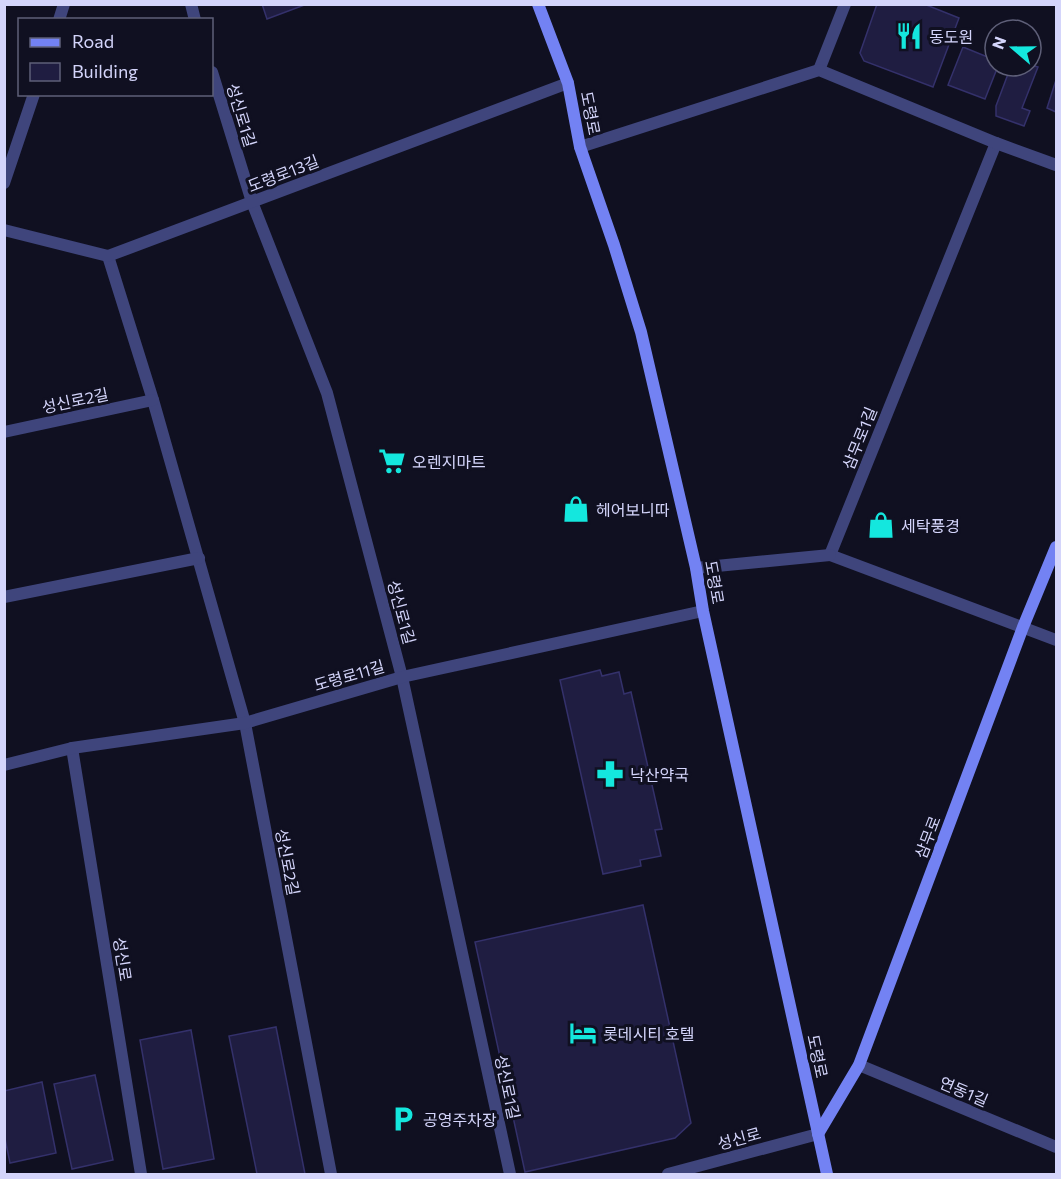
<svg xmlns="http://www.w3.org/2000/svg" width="1061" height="1179" font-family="Commissioner,'Noto Sans KR',sans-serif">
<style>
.building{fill:#1f1d41;stroke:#34316b;stroke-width:1.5}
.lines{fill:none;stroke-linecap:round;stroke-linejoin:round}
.minor{stroke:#3f457c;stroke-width:12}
.tertiary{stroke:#3f457c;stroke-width:12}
.secondary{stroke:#7382f3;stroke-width:12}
.labels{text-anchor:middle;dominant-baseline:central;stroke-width:6;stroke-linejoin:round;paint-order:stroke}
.poi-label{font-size:16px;fill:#d4d5fb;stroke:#101021;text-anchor:start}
.street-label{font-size:16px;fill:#d4d5fb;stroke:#101021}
</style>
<rect width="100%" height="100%" fill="#101021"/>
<g class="building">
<polygon points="262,4 307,4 267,19"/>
<polygon points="877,4 924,4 959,18 933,87 864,61 860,53"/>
<polygon points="963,47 995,60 995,66 998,66 985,99 948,85"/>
<polygon points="1031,65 1038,67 1022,108 1030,111 1024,126 996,116 996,106 1011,66"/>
<polygon points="1056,80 1056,112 1047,108"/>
<polygon points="600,670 602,676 619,672 624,694 631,692 662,829 655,830 661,856 640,860 641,866 603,874 560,680"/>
<polygon points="643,905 691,1123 675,1138 525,1172 475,942"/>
<polygon points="276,1027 305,1174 257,1174 229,1036"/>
<polygon points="191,1030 214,1159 163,1169 140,1040"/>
<polygon points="95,1075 113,1160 72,1169 54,1084"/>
<polygon points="42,1082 56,1153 10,1163 4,1134 4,1091"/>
</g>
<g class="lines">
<g class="minor">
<polyline points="191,4 195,20"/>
<polyline points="59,20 64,4"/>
<polyline points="819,70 845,4"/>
<polyline points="212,72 252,202 327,393 402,677 510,1174"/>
<polyline points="996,143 830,555 1056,640"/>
<polyline points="580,147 819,70 996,143 1056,165"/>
<polyline points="4,183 34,94"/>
<polyline points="108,256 153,400 245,723 331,1174"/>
<polyline points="4,432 153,400"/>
<polyline points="696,568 830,555"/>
<polyline points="4,597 199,558"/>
<polyline points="72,748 141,1174"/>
<polyline points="4,765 72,748 245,723 402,677 703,611"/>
<polyline points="859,1065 1056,1147"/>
</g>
<g class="tertiary">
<polyline points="4,230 108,256 568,83"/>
<polyline points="668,1174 818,1134"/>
</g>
<g class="secondary">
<polyline points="538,4 568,83 580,147 614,245 641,332 696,568 703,611 827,1174"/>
<polyline points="818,1134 859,1065 1023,627 1056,547"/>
</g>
</g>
<defs>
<symbol id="restaurant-bare" viewBox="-9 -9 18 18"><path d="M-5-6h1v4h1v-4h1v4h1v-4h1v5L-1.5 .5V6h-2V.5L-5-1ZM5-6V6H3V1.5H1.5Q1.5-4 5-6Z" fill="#14e7de" stroke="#101021" stroke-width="2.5" paint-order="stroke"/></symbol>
<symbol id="supermarket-bare" viewBox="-9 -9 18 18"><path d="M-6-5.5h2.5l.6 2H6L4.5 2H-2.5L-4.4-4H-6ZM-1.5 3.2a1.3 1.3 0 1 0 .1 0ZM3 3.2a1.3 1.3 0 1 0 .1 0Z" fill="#14e7de" stroke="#101021" stroke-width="2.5" paint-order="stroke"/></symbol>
<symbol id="shop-bare" viewBox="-9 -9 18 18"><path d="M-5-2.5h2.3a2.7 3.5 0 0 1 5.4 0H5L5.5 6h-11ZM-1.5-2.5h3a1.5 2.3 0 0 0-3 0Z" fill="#14e7de" stroke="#101021" stroke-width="2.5" paint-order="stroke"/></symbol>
<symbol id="pharmacy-bare" viewBox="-9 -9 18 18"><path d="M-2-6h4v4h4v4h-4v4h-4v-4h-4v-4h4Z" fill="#14e7de" stroke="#101021" stroke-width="2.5" paint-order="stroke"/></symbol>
<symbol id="hotel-bare" viewBox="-9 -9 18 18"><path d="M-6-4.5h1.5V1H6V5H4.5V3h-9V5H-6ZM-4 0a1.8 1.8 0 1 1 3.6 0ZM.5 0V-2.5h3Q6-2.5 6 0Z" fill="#14e7de" stroke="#101021" stroke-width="2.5" paint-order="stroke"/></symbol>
<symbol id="parking-bare" viewBox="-9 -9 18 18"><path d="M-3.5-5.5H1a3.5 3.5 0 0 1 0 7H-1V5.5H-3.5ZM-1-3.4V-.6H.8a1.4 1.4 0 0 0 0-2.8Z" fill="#14e7de" stroke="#101021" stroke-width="2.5" paint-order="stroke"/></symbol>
</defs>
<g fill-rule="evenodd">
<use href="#restaurant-bare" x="890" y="17" width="38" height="38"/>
<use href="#supermarket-bare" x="373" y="442" width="38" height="38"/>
<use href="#shop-bare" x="557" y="490" width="38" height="38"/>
<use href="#shop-bare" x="862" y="506" width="38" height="38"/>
<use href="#pharmacy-bare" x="591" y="755" width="38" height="38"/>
<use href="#hotel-bare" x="564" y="1014" width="38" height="38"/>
<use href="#parking-bare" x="384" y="1100" width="38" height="38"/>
</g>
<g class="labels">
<g class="poi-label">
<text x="929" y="36">동도원</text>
<text x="412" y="461">오렌지마트</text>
<text x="596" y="509">헤어보니따</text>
<text x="901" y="525">세탁풍경</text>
<text x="630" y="774">낙산약국</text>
<text x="603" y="1033">롯데시티 호텔</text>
<text x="423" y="1119">공영주차장</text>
</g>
<g class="street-label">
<text transform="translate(591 113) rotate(79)">도령로</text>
<text transform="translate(242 115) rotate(73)">성신로1길</text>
<text transform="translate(283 173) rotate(-21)">도령로13길</text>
<text transform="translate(75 400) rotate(-12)">성신로2길</text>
<text transform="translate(859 438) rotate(-68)">삼무로1길</text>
<text transform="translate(715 582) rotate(80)">도령로</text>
<text transform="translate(402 612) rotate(75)">성신로1길</text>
<text transform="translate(349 675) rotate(-16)">도령로11길</text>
<text transform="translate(927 837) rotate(-69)">삼무로</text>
<text transform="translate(288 862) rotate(79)">성신로2길</text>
<text transform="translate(123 959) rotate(81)">성신로</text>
<text transform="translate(818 1056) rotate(78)">도령로</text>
<text transform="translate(508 1087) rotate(78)">성신로1길</text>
<text transform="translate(964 1091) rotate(23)">연동1길</text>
<text transform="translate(739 1138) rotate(-15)">성신로</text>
</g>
</g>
<rect width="1061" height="1179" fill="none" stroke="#d4d5fb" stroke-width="12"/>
<rect x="18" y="18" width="195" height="78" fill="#101021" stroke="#5e5f78" stroke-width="1.5"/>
<rect x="30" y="38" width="30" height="9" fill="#7382f3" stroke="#5e5f78" stroke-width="1.5"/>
<text x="72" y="48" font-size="18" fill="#d4d5fb">Road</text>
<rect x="30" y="63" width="30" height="18" fill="#1f1d41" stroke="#5e5f78" stroke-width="1.5"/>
<text x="72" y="78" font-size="18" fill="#d4d5fb">Building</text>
<g transform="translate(1013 48) rotate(290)"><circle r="28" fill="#101021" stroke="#5e5f78" stroke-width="1.5"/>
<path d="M0-4.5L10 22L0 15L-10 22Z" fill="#14e7de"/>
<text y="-9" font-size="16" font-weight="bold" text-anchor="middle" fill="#d4d5fb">N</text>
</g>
</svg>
